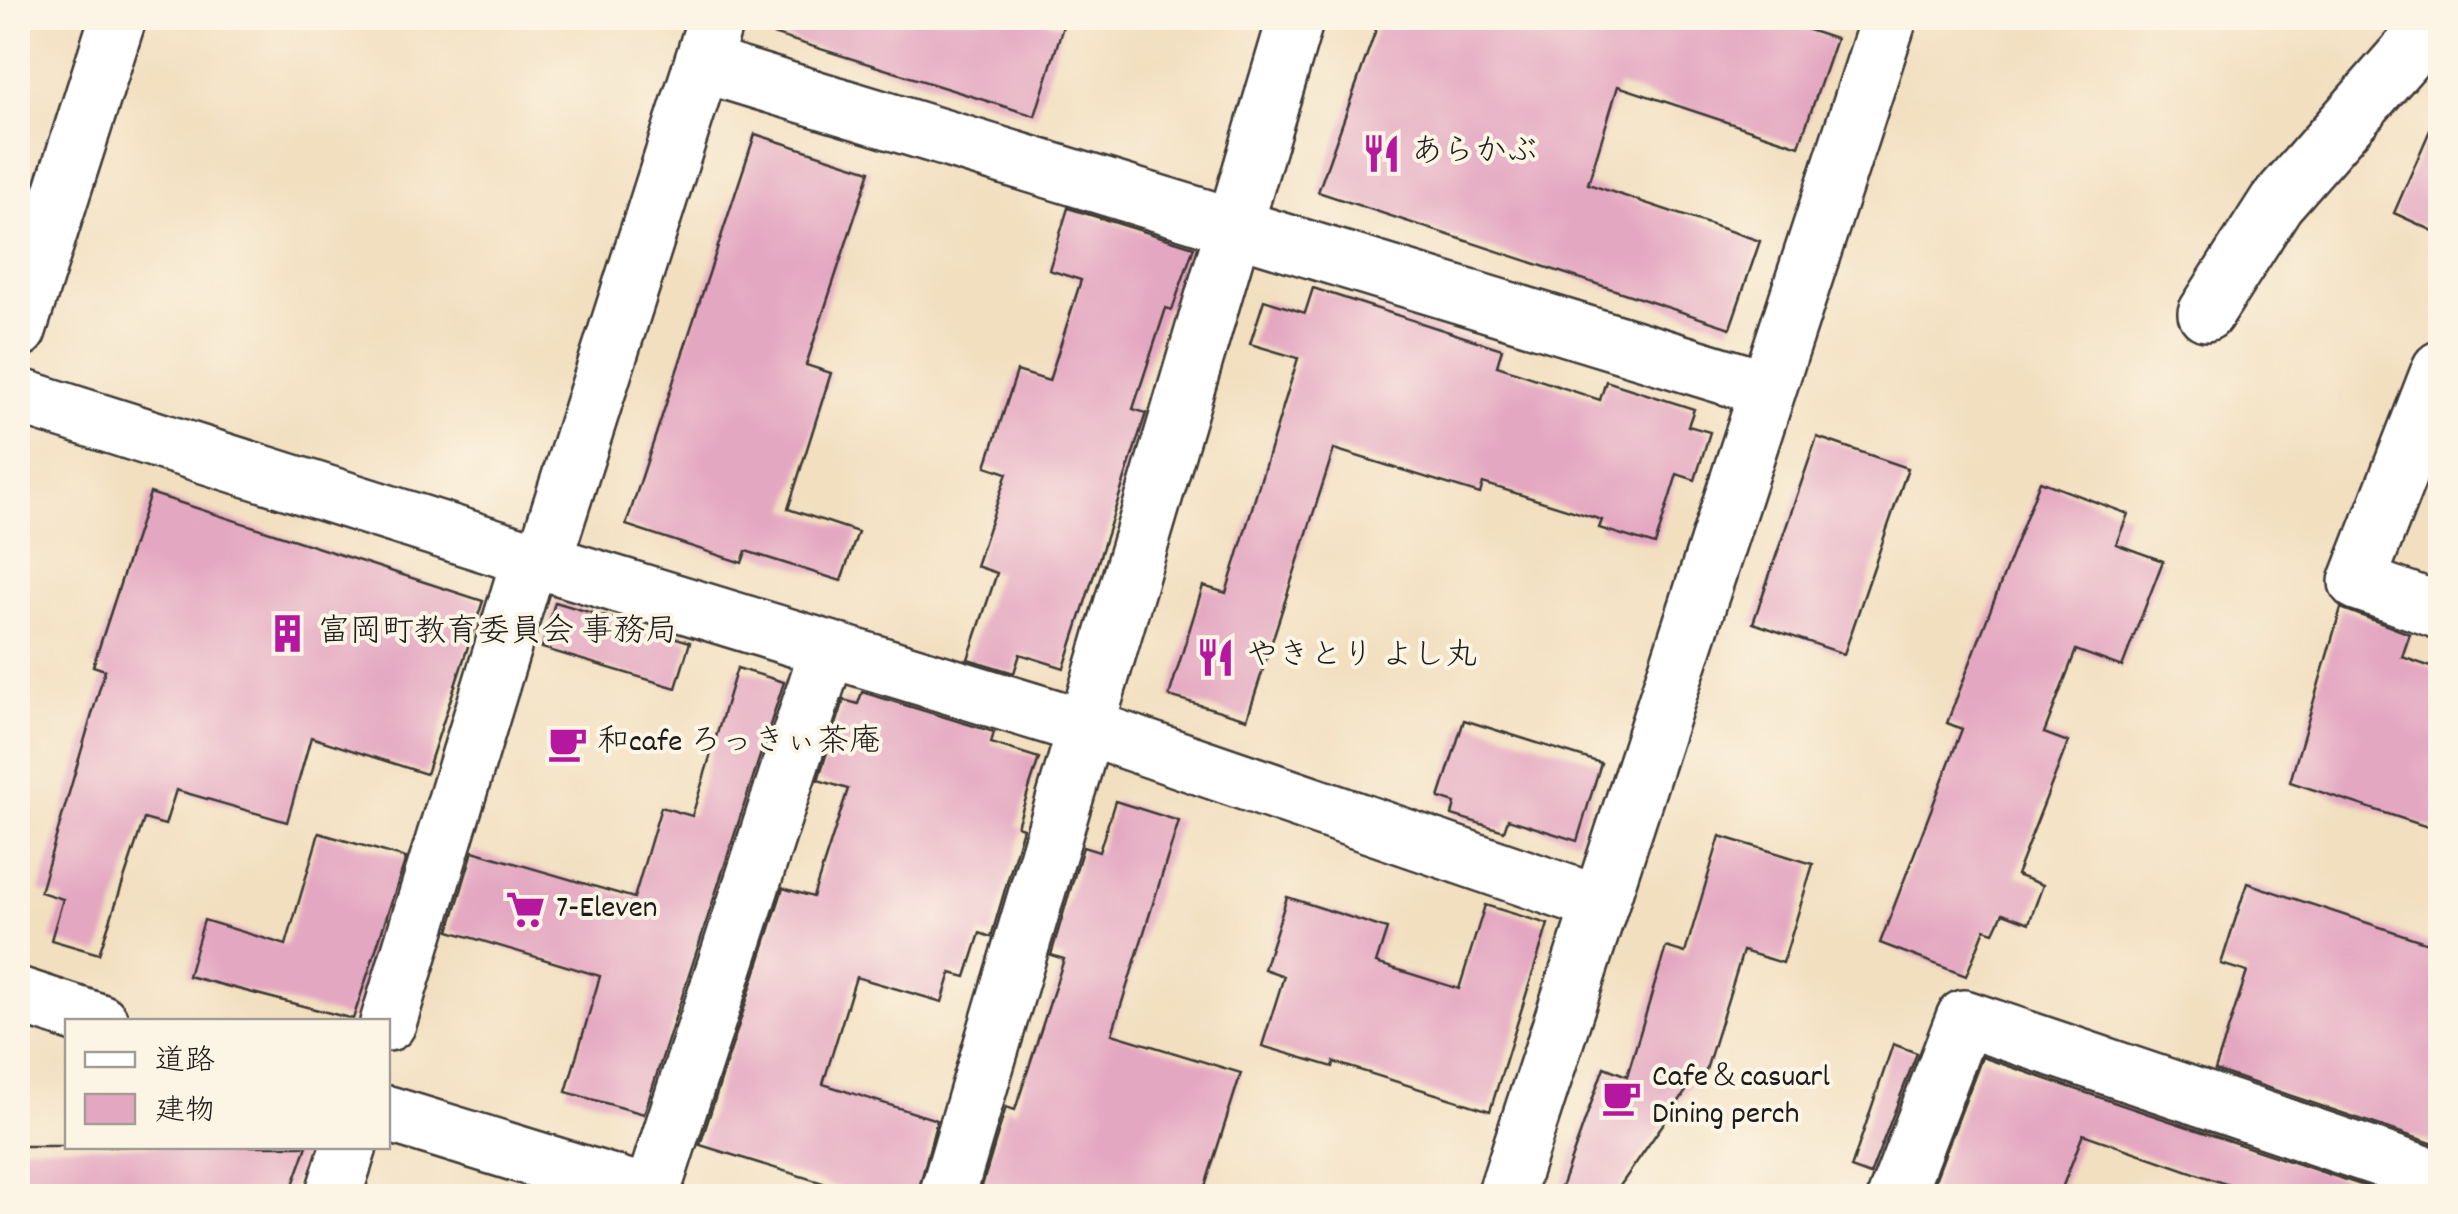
<svg xmlns="http://www.w3.org/2000/svg" width="2458" height="1214" font-family="Dekko,'Klee One',sans-serif">
<style>
.building{fill:#e4a7c1}
.lines{fill:none;stroke-linecap:round;stroke-linejoin:round}
.minor-casing{stroke:#3c3935;stroke-width:60}
.minor{stroke:#fff;stroke-width:55}
.labels{text-anchor:middle;dominant-baseline:central;stroke-width:8;stroke-linejoin:round;paint-order:stroke}
.poi-label{font-size:32px;fill:#1c1c1c;stroke:#fcf5e5;text-anchor:start}
</style>
<rect width="100%" height="100%" fill="#fcf5e5"/>
<filter id="ink" filterUnits="userSpaceOnUse"><feTurbulence type="fractalNoise" baseFrequency=".01" numOctaves="2"/><feDisplacementMap in="SourceGraphic" scale="20" xChannelSelector="R" yChannelSelector="G"/><feConvolveMatrix kernelMatrix="1 2 1 2 8 2 1 2 1" color-interpolation-filters="sRGB"/></filter>
<filter id="wash" filterUnits="userSpaceOnUse"><feTurbulence type="fractalNoise" baseFrequency=".0048" numOctaves="4" result="noise"/><feDisplacementMap in="SourceGraphic" scale="40" xChannelSelector="R" yChannelSelector="G"/><feGaussianBlur stdDeviation="2.25" result="paint"/><feColorMatrix in="noise" values="0 0 0 0 0 0 0 0 0 0 0 0 0 0 0 0 0 1.4 0 .05"/><feComposite in="paint" operator="in"/></filter>
<g filter="url(#wash)">
<rect width="100%" height="100%" fill="#f2dfc0"/>
<g id="blocks">
<g class="building">
<polygon points="751,18 1036,18 1063,26 1035,116 750,27"/>
<polygon points="1380,18 1772,18 1836,39 1799,146 1618,86 1588,184 1760,241 1730,328 1318,192"/>
<polygon points="2440,107 2440,234 2394,213"/>
<polygon points="755,134 870,171 806,365 831,373 788,509 858,532 841,581 746,551 742,563 626,525"/>
<polygon points="1068,208 1194,247 1172,310 1166,308 1133,409 1146,413 1064,668 1020,654 1014,673 968,659 997,573 976,566 1007,473 986,466 1017,371 1049,381 1081,280 1049,270"/>
<polygon points="1313,288 1502,349 1497,366 1600,400 1606,381 1694,409 1688,426 1710,432 1695,480 1677,474 1655,545 1599,528 1602,520 1483,483 1480,494 1334,449 1247,719 1169,696 1203,586 1226,593 1298,358 1250,344 1264,300 1305,313"/>
<polygon points="1817,437 1908,468 1844,654 1753,623"/>
<polygon points="2040,481 2128,514 2116,544 2163,561 2122,667 2076,650 2044,733 2068,742 2016,875 2043,885 2029,923 2003,913 1994,932 1985,929 1966,976 1880,943 1962,729 1947,723"/>
<polygon points="150,493 483,601 426,774 311,737 287,822 176,790 165,825 144,819 99,954 51,940 63,899 40,892 105,670 93,666"/>
<polygon points="555,602 690,642 676,688 542,648"/>
<polygon points="2341,608 2410,634 2402,657 2440,670 2440,831 2290,782"/>
<polygon points="737,668 784,682 644,1114 566,1092 600,976 449,931 473,851 634,898 661,807 692,816"/>
<polygon points="862,692 994,732 991,743 1039,758 1017,826 1023,828 991,937 980,933 966,977 951,973 942,1002 856,977 823,1084 937,1120 917,1196 865,1196 700,1145 783,888 813,897 848,789 818,780 844,700 858,704"/>
<polygon points="1464,720 1601,763 1577,841 1508,819 1504,831 1452,815 1455,803 1439,798"/>
<polygon points="1115,801 1179,821 1112,1034 1241,1073 1202,1196 979,1196 1006,1107 1015,1110 1064,959 1051,955 1083,847 1099,852"/>
<polygon points="319,833 406,858 353,1019 188,976 204,920 286,945"/>
<polygon points="1720,836 1813,864 1783,963 1743,951 1705,1073 1700,1071 1613,1196 1558,1196 1604,1067 1627,1076 1666,947 1685,953"/>
<polygon points="2247,883 2440,947 2440,1146 2215,1070 2247,972 2221,964"/>
<polygon points="1287,897 1387,929 1376,963 1459,989 1485,905 1548,924 1490,1111 1334,1062 1333,1067 1262,1046 1284,976 1264,969"/>
<polygon points="1893,1044 1917,1053 1870,1175 1851,1168"/>
<polygon points="1982,1057 2116,1103 2394,1196 2260,1196 2083,1134 2059,1196 1929,1196"/>
<polygon points="18,1146 307,1146 289,1196 18,1196"/>
</g>
</g>
</g>
<g filter="url(#ink)">
<use href="#blocks" fill-opacity="0" stroke="#3c3935" stroke-width="2.5"/>
<g class="lines">
<defs>
<g id="minor">
<polyline points="716,18 702,64 1767,389"/>
<polyline points="2206,313 2276,203 2431,26"/>
<polyline points="18,330 118,18"/>
<polyline points="2440,369 2357,582 2440,611"/>
<polyline points="18,396 530,558"/>
<polyline points="543,562 702,64"/>
<polyline points="18,995 100,1022"/>
<polyline points="388,1023 530,558 1085,727 1600,904"/>
<polyline points="388,1114 655,1196"/>
<polyline points="651,1195 828,649"/>
<polyline points="333,1196 349,1146"/>
<polyline points="947,1196 1296,18"/>
<polyline points="1505,1196 1889,18"/>
<polyline points="1896,1196 1964,1018 2440,1179"/>
</g>
</defs>
<use href="#minor" class="minor-casing"/>
<use href="#minor" class="minor"/>
</g>
</g>
<defs>
<symbol id="restaurant-bare" viewBox="-9 -9 18 18"><path d="M-5-6h1v4h1v-4h1v4h1v-4h1v5L-1.5 .5V6h-2V.5L-5-1ZM5-6V6H3V1.5H1.5Q1.5-4 5-6Z" fill="#b5179e" stroke="#fcf5e5" stroke-width="2.5" paint-order="stroke"/></symbol>
<symbol id="building-bare" viewBox="-9 -9 18 18"><path d="M-4-6H4V6H1V3H-1V6H-4ZM-2.5-4.3h1.7v1.8h-1.7ZM.8-4.3h1.7v1.8H.8ZM-2.5-1h1.7V.8h-1.7ZM.8-1h1.7V.8H.8Z" fill="#b5179e" stroke="#fcf5e5" stroke-width="2.5" paint-order="stroke"/></symbol>
<symbol id="cafe-bare" viewBox="-9 -9 18 18"><path d="M-5.5-4.5H6V0H3Q3 3.5 0 3.5H-2.5Q-5.5 3.5-5.5 0ZM3-3.2v2h1.7v-2ZM-6 4.5H4V6H-6Z" fill="#b5179e" stroke="#fcf5e5" stroke-width="2.5" paint-order="stroke"/></symbol>
<symbol id="supermarket-bare" viewBox="-9 -9 18 18"><path d="M-6-5.5h2.5l.6 2H6L4.5 2H-2.5L-4.4-4H-6ZM-1.5 3.2a1.3 1.3 0 1 0 .1 0ZM3 3.2a1.3 1.3 0 1 0 .1 0Z" fill="#b5179e" stroke="#fcf5e5" stroke-width="2.5" paint-order="stroke"/></symbol>
</defs>
<g fill-rule="evenodd">
<use href="#restaurant-bare" x="1354" y="126" width="55" height="55"/>
<use href="#building-bare" x="260" y="606" width="55" height="55"/>
<use href="#restaurant-bare" x="1188" y="630" width="55" height="55"/>
<use href="#cafe-bare" x="540" y="716" width="55" height="55"/>
<use href="#supermarket-bare" x="498" y="882" width="55" height="55"/>
<use href="#cafe-bare" x="1594" y="1070" width="55" height="55"/>
</g>
<g class="labels">
<g class="poi-label">
<text x="1411" y="154">あらかぶ</text>
<text x="318" y="634">富岡町教育委員会 事務局</text>
<text x="1246" y="658">やきとり よし丸</text>
<text x="597" y="744">和cafe ろっきぃ茶庵</text>
<text x="556" y="910">7-Eleven</text>
<text x="1652" y="1079">Cafe＆casuarl<tspan x="1652" dy="37">Dining perch</tspan></text>
</g>
</g>
<rect width="2458" height="1214" fill="none" stroke="#fcf5e5" stroke-width="60"/>
<rect x="65" y="1019" width="325" height="130" fill="#fcf5e5" stroke="#a29e95" stroke-width="2.5"/>
<rect x="85" y="1052" width="50" height="15" fill="#ffffff" stroke="#a29e95" stroke-width="2.5"/>
<text x="155" y="1069" font-size="30" fill="#1c1c1c">道路</text>
<rect x="85" y="1094" width="50" height="30" fill="#e4a7c1" stroke="#a29e95" stroke-width="2.5"/>
<text x="155" y="1119" font-size="30" fill="#1c1c1c">建物</text>
</svg>
